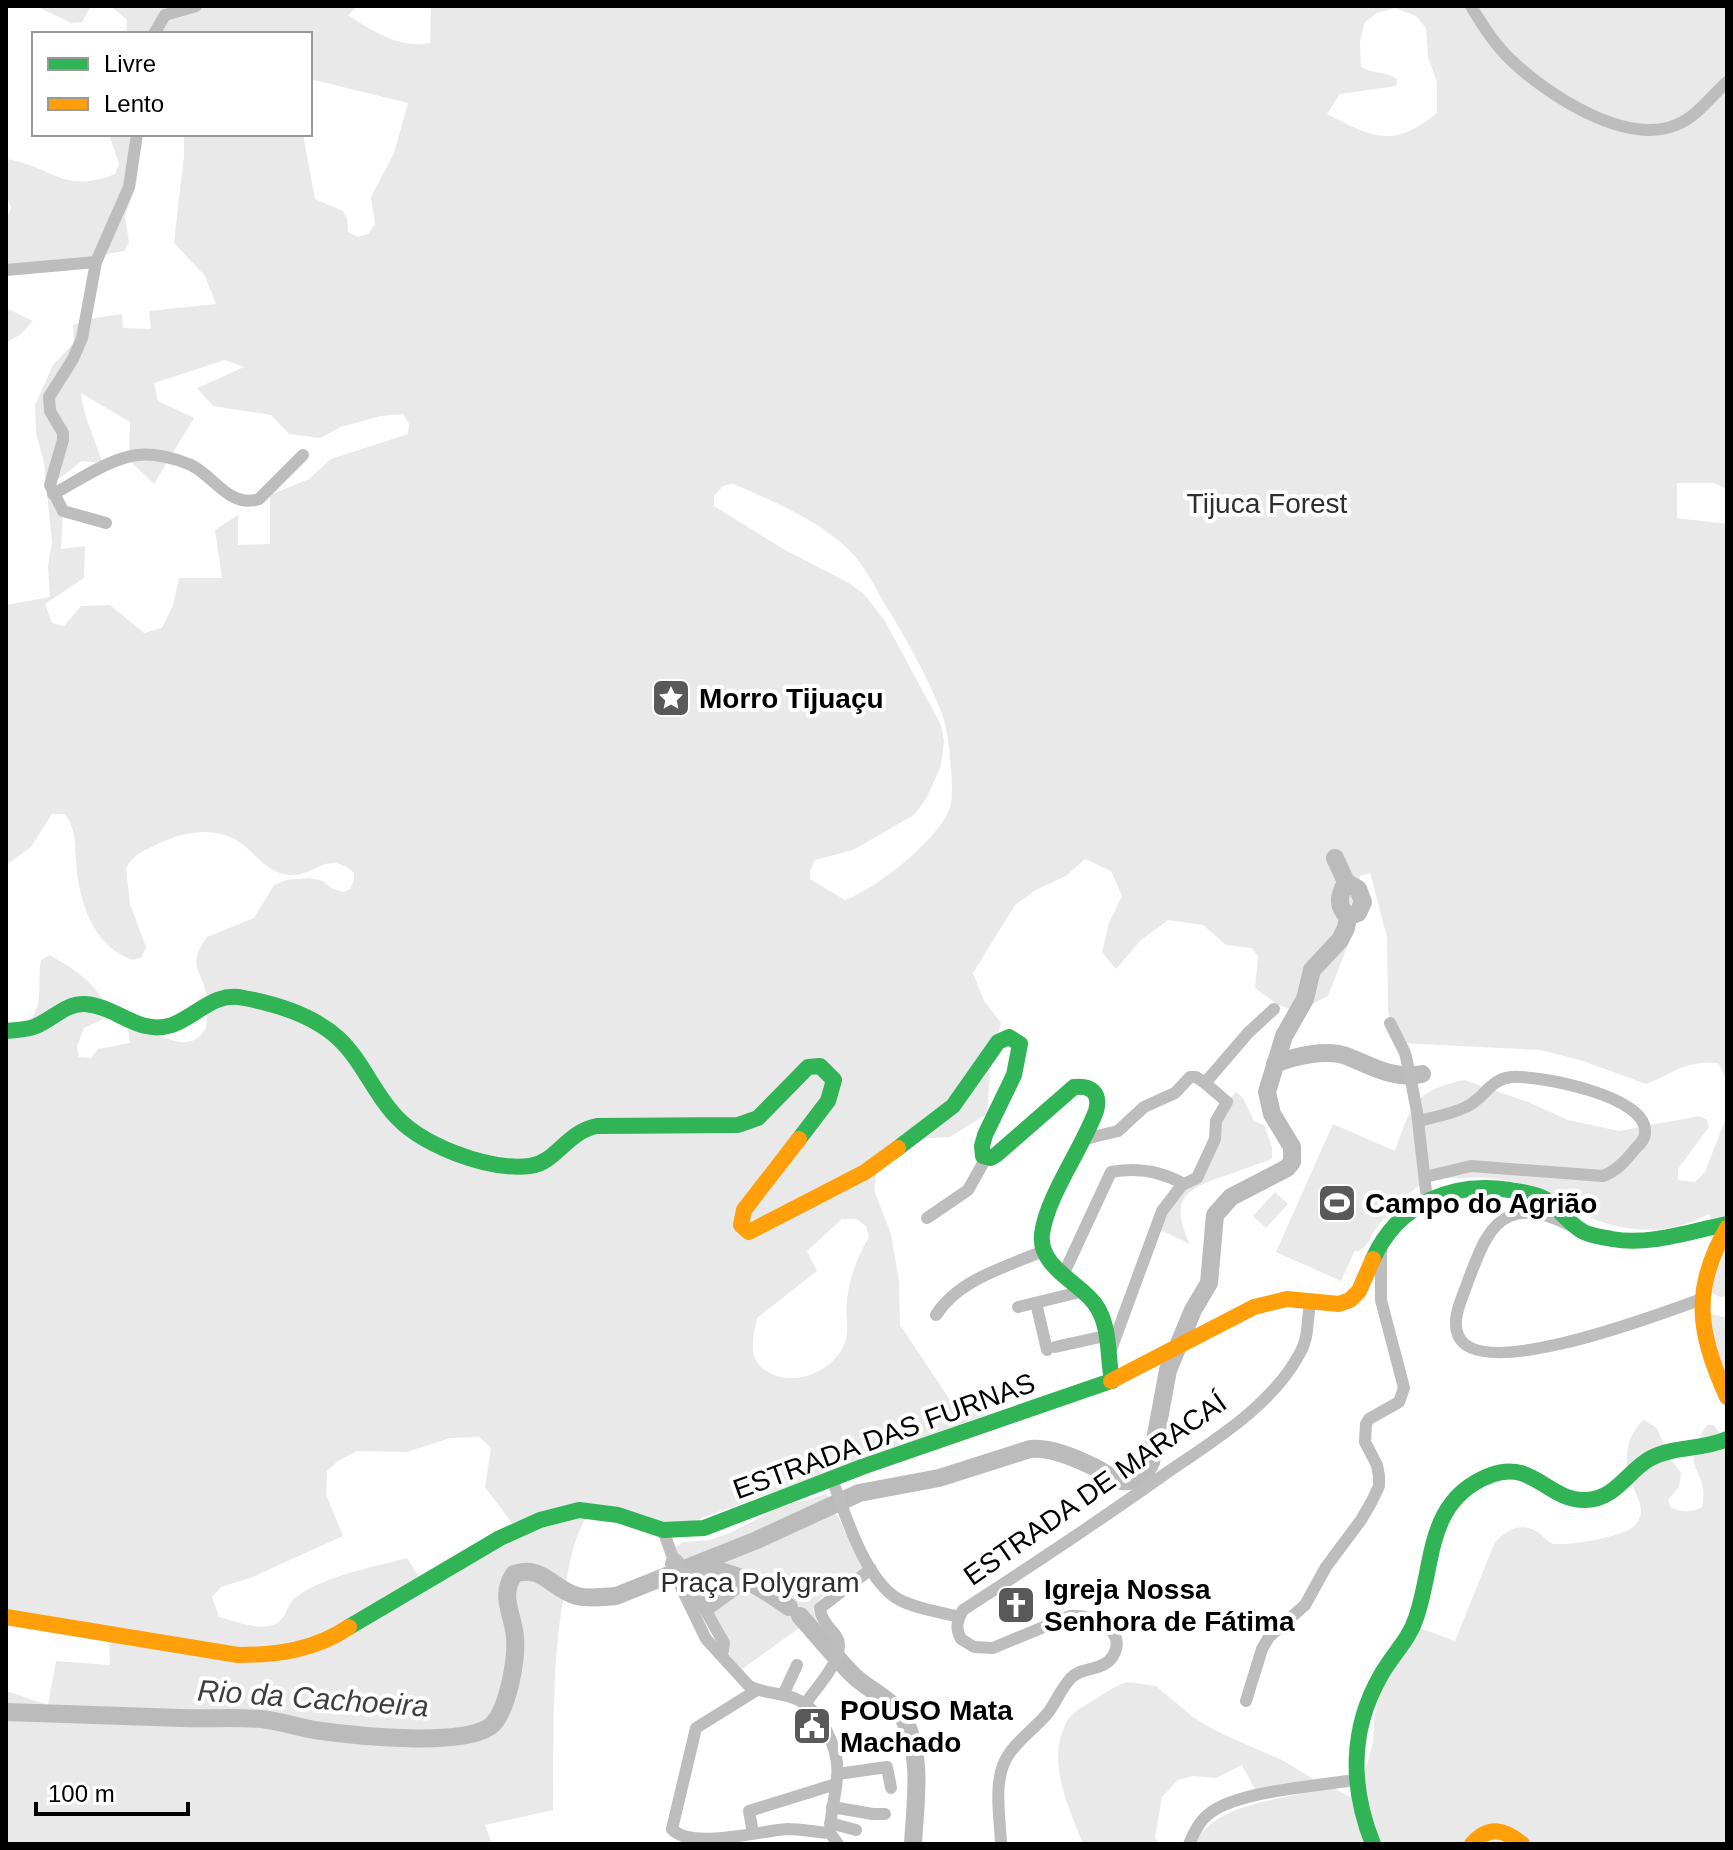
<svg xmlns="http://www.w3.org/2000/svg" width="1733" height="1850" font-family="Helvetica,sans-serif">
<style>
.green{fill:#e9e9e9;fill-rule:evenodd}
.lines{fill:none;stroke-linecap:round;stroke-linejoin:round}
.river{stroke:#bbb;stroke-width:18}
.street{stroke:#bdbdbd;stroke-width:12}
.fast{stroke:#30b455;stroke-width:16}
.slow{stroke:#ff9f0a;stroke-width:16}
.labels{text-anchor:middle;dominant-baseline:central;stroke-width:8;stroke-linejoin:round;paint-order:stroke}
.park-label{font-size:28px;fill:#2e2e2e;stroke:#fff}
.poi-label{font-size:28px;font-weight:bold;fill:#000;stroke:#fff;text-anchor:start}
.street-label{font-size:28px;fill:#000;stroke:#fff}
.water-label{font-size:30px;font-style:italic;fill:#3f3f3f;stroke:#fff}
</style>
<rect width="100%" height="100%" fill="#fff"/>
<g class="green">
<polygon points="36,6 91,6 82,22 71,23"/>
<path d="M111,6H358L348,15C372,31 400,49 430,43L431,6H1727V489L1714,483H1677V518L1727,524V593L1725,597L1727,598V1080L1718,1063C1681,1061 1677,1073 1646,1084L1583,1061L1541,1050L1400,1043L1388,1012L1387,937L1370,873L1360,876L1353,932L1328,996C1290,1016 1289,1013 1255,988L1258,957L1252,948L1226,945L1203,925L1168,920L1140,941L1116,969L1102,952L1109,923L1122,896L1111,871L1085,859L1066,876L1036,890L1015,905L973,973L984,1001L1001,1023L991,1062L987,1114L950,1137L907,1139L878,1163L874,1190L891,1234L899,1280L900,1325L950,1400L986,1415L660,1533L589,1512C573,1539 571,1558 565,1588C551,1662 554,1736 553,1810L485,1825L492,1844H6V1691L48,1705L56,1661L110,1665L109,1635L6,1618V1041C14,1033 24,1028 31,1019C44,1002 37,980 41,960L50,955C72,968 104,987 107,1014L101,1020L84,1028L77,1046L79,1057L91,1058L98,1049L130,1043L128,1029C137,1030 146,1031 154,1034C175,1041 192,1051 206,1028C207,1015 209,1001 205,989C197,964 189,963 207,937L254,918L274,885L286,880L310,878L323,881L331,888L343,892L350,889L354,880V873C327,849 317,876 290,875C273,874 259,860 248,849C223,825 189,830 160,843C146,850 133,854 126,868L130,904L146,947L142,957L133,960C93,947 78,900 76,861C74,842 77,829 64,814H52L31,847L6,865V605L50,597L48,566L52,542L44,463L36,433L35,405L53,365L74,343L73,325L95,318L122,314L123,328L151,329L149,311L216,304L205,276L174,243L184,156V134H303L315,199L343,211L347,219L348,232L358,237L368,234L375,224L371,197L394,153L408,103L310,79V34H126L127,20ZM1395,8L1416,16L1426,28L1428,57L1437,82V113C1392,149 1375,138 1327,114L1340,94L1396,86L1397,79C1386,71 1373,74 1361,67L1360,42L1365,22L1377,13ZM225,360L244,367L197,388L213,406L271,415L289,434L320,438L341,427L381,416L403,414L409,424L408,434L331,459L309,479L270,495V544L238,545V515L215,530L222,578H179L173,605L162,628L144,633L110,605L81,606L64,626L52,623L45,604L84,578L85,546L61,549L63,508L52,484L82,461L102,463C96,440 83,417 81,393L130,422L129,460L154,484L194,418L158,401L154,383ZM733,484C773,501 818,520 849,550C864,565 873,583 883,601C905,637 927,675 942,714C949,731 954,787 951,804C944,836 875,890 845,900L810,879V872L815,860L853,850L914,815L926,799L941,766L944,741L941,725L885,621L864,594L849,583L785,550L714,506V496L723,486ZM842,1219H856L866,1226L869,1237C857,1257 849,1278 847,1301C845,1314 849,1326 846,1339C837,1373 786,1392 760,1366C748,1353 754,1334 757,1318L817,1271L807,1251ZM479,1437L491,1448L485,1487L520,1534L427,1589L407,1558C370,1568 327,1575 296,1597C286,1605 287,1620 273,1625C256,1630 235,1621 219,1617L212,1597L221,1587L250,1578L343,1536L326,1494L327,1471L338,1461L357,1451L407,1452L450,1438Z"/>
<path d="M109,134H142L136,185L125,216L129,242L124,251L6,272V221L11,208L6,193V159C53,166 62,195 115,174L119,164Z"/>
<polygon points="6,308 33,321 21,334 6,343"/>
<path d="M1464,1080L1528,1102L1568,1120L1619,1131L1699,1116L1707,1120L1709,1127L1678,1169V1180L1695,1182L1705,1172L1727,1115V1296L1719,1297L1705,1289L1709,1246L1715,1232L1709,1214C1667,1237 1621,1233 1580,1213C1572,1209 1568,1202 1560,1199C1526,1183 1498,1175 1460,1178C1451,1178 1438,1178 1429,1181C1413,1186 1385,1215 1375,1230C1369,1239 1368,1248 1356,1252L1355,1250L1341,1281L1276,1252L1333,1124L1395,1151C1412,1105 1413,1091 1464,1080Z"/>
<path d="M1236,1092L1243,1098L1254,1121L1264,1125L1272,1147V1159C1258,1164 1244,1169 1230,1174C1189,1188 1167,1195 1190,1244L1154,1227L1188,1184L1227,1102Z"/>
<polygon points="1275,1192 1288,1204 1266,1228 1253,1216"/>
<polygon points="1707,1313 1727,1318 1727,1381 1720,1378"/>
<path d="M1644,1420L1657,1428L1669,1457L1681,1473L1679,1487L1668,1500L1671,1508C1683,1512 1691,1513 1702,1507C1711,1466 1675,1472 1707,1425H1714L1727,1444V1844H1194C1217,1800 1286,1801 1330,1786L1355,1800L1365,1797L1364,1774L1373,1743L1374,1720L1382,1677L1417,1627L1455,1641L1494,1544C1504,1531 1520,1522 1536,1531C1542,1534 1545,1540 1551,1543C1563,1548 1624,1536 1633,1527C1649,1512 1637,1498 1631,1482C1623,1462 1626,1434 1644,1420Z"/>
<polygon points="827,1494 863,1569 822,1596 813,1609 817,1622 836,1649 831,1660 802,1626 742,1669 739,1669 728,1653 674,1548 683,1542 709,1540 730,1533 777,1508"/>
<path d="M1127,1682L1156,1686L1194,1718L1218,1732L1282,1760L1317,1781L1256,1791L1242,1765L1216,1778L1192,1776L1178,1780L1162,1797L1155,1837L1159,1844H1083C1068,1806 1044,1757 1069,1718C1074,1711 1086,1705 1094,1700C1105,1693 1115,1686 1127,1682Z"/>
</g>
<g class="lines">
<g class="river">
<polyline points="1346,882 1358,889 1363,902 1358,913 1348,917"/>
<path d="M1275,1064C1295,1056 1328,1048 1349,1057C1373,1067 1395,1080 1422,1074"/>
<path d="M695,1566C739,1573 753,1582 789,1607"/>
<path d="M800,1616C818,1636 835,1657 854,1676C870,1691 895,1701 905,1721C923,1757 915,1805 913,1844"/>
<path d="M6,1712C65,1714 123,1716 182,1718C208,1719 235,1717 261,1719C279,1721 297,1727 314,1730C349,1735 469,1749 493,1724C508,1708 517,1659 515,1637C513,1613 499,1597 514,1574C542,1564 552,1589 577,1596C590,1599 603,1597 616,1596L757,1540L859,1493L939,1478L1030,1449C1052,1447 1078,1459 1098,1469C1106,1473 1112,1480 1121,1481C1135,1483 1146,1474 1151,1462L1168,1370L1193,1310L1209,1283L1215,1215L1231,1197L1287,1168L1292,1162V1147L1272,1114L1267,1092L1284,1036L1305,999L1312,970L1340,940L1346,928L1348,917C1336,905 1339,896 1346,882L1335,858"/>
</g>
<g class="street">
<path d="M1471,6C1482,25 1495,45 1511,60C1546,94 1625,146 1676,125C1697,117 1710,97 1727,82"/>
<polyline points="154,34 165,15 196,6"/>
<polyline points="6,270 96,262"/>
<path d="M53,494C78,481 108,459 137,455C154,453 175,458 191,465C214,476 230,509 259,499L303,455"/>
<polyline points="106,523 63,511 50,485 63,440 63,433 50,411 49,397 73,359 82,338 96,262 129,187 137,134"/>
<polyline points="1390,1023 1405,1053 1409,1070 1417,1112 1427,1200"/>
<path d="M1419,1121C1434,1117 1452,1114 1466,1107C1484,1099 1490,1079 1511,1077C1539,1075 1649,1096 1645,1133C1645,1139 1640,1144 1636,1148C1627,1159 1617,1171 1603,1176L1471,1166L1425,1177"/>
<polyline points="1085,1139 1118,1131 1144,1107 1175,1093 1190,1077 1196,1077 1205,1083 1248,1033 1274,1009"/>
<polyline points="927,1218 968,1190 986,1158"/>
<path d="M1569,1225C1551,1216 1530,1208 1510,1216C1486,1226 1477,1259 1468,1281C1463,1297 1451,1318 1458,1335C1478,1385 1665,1312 1702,1299"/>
<path d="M1064,1273L1111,1172C1137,1167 1161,1171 1184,1184"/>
<polyline points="1036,1303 1047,1350"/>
<polyline points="1018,1307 1084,1291"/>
<path d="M936,1315C959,1279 1006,1267 1043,1251"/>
<polyline points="1055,1347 1105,1336"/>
<polyline points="1109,1355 1162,1211 1182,1185 1197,1178 1215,1139 1216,1121 1227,1102 1205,1083"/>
<path d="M832,1479C845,1514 865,1580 898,1599C916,1609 940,1612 959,1617"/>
<polyline points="663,1530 673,1558 677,1560 724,1643 722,1656"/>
<path d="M673,1558L671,1564L675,1575L706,1639L749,1686C764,1694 781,1692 796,1699C822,1710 840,1751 837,1777C836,1796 830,1814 830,1833L838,1844"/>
<polyline points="706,1611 740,1586"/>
<path d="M757,1690L696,1728L672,1829C690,1850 760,1831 787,1829C801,1829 816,1832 830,1833"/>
<polyline points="783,1695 797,1665"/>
<polyline points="1246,1701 1262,1649 1269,1637 1305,1605 1326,1567 1361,1520 1372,1501 1379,1486 1379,1476 1377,1465 1365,1442 1366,1424 1369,1419 1399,1402 1404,1388 1381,1300 1381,1248"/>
<path d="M805,1704C816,1688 849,1654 836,1636C829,1627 821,1620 820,1608L871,1569"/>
<polyline points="838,1774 887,1767 891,1788"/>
<polyline points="832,1807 873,1814 885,1814"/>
<polyline points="830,1823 856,1830"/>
<polyline points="753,1833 749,1811 836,1784"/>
<path d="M1001,1844C1000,1816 992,1778 1009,1754C1019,1739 1035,1728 1047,1714C1056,1703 1061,1688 1071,1678C1082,1666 1103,1672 1113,1656C1129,1629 1090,1614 1070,1616L993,1648L974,1647L961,1639C955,1628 957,1621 963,1610C1031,1566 1099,1521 1165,1474C1213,1441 1272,1406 1300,1353C1310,1336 1306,1319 1311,1300"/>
<path d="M1189,1844C1194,1833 1199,1821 1210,1813C1239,1791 1317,1786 1355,1780"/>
</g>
<g class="fast">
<path d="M6,1031C16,1030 27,1030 36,1026C53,1019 66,1003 85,1004C117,1006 138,1036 172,1025C197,1016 214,991 244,998C276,1004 314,1016 338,1038C361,1059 372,1089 392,1112C419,1145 488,1171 530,1166C556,1163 566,1132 597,1126L738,1125L758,1118L808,1067L820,1066L834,1080L828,1101L799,1139"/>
<path d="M898,1148L953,1106L998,1042L1009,1037L1020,1044L1014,1075L985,1135L982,1146L983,1156L991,1158L996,1155L1074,1087C1091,1085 1101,1093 1096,1111C1082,1149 1047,1196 1042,1234C1038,1267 1079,1282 1095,1304C1111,1326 1107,1356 1112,1381"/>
<path d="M1373,1259C1398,1204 1451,1181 1510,1190C1521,1192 1535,1193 1545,1199C1559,1208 1568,1223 1582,1231C1590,1236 1603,1237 1612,1239C1649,1246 1691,1231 1727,1224"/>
<polyline points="349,1627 500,1538 540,1520 579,1510 618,1515 663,1530 704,1528 862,1467 1111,1381"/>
<path d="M1373,1844C1350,1787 1350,1729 1381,1675C1392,1655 1409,1640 1416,1618C1435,1563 1425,1500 1491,1475C1533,1459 1547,1501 1586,1500C1616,1499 1627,1471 1651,1458C1674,1446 1703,1450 1727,1439"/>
</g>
<g class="slow">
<polyline points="799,1139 744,1210 741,1225 749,1232 865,1172 898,1148"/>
<path d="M1727,1228C1691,1290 1698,1333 1727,1397"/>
<polyline points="1111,1381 1254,1307 1287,1299 1339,1304 1350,1300 1359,1291 1373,1259"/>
<path d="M6,1617L238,1655C278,1655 315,1650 349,1627"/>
<path d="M1472,1844C1489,1825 1504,1829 1522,1844"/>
</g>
</g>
<defs>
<symbol id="sight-square" viewBox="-11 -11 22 22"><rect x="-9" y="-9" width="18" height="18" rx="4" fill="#595959" stroke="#fff"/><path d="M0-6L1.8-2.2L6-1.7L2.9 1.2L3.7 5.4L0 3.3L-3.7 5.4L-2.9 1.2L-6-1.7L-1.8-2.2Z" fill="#fff"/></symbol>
<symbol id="stadium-square" viewBox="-11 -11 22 22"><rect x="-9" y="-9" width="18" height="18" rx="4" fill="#595959" stroke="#fff"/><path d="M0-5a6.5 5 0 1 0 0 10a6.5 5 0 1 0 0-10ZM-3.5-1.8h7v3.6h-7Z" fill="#fff"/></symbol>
<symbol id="church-square" viewBox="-11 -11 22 22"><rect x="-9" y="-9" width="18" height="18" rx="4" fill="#595959" stroke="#fff"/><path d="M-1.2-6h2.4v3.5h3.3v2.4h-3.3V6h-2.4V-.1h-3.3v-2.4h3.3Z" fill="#fff"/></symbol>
<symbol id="civic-square" viewBox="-11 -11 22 22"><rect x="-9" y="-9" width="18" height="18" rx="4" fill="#595959" stroke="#fff"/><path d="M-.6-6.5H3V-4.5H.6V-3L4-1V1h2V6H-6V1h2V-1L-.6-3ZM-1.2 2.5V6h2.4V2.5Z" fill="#fff"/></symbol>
</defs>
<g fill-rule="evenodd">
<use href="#sight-square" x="649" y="676" width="44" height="44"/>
<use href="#stadium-square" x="1315" y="1181" width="44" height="44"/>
<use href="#church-square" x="994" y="1583" width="44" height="44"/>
<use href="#civic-square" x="790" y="1704" width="44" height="44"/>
</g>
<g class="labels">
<g class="park-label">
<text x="1267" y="503">Tijuca Forest</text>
<text x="760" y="1582">Praça Polygram</text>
</g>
<g class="poi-label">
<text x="699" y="698">Morro Tijuaçu</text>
<text x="1365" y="1203">Campo do Agrião</text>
<text x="1044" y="1589">Igreja Nossa<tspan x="1044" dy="32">Senhora de Fátima</tspan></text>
<text x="840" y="1710">POUSO Mata<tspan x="840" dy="32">Machado</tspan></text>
</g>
<g class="street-label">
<text transform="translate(884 1436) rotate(-20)">ESTRADA DAS FURNAS</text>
<text transform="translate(1095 1489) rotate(-35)">ESTRADA DE MARACAÍ</text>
</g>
<g class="water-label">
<text transform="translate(313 1698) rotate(4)">Rio da Cachoeira</text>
</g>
</g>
<rect width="1733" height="1850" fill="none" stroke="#000000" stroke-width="16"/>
<rect x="32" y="32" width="280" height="104" fill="#ffffff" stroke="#999999" stroke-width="2"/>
<rect x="48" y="58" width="40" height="12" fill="#30b455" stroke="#999999" stroke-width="2"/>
<text x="104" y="72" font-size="24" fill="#000000">Livre</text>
<rect x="48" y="98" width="40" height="12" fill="#ff9f0a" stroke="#999999" stroke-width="2"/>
<text x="104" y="112" font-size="24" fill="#000000">Lento</text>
<path d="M36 1802v12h152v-12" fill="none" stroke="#000000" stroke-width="4"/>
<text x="48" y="1802" font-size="24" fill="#000000" stroke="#ffffff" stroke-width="6" paint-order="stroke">100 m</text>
</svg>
